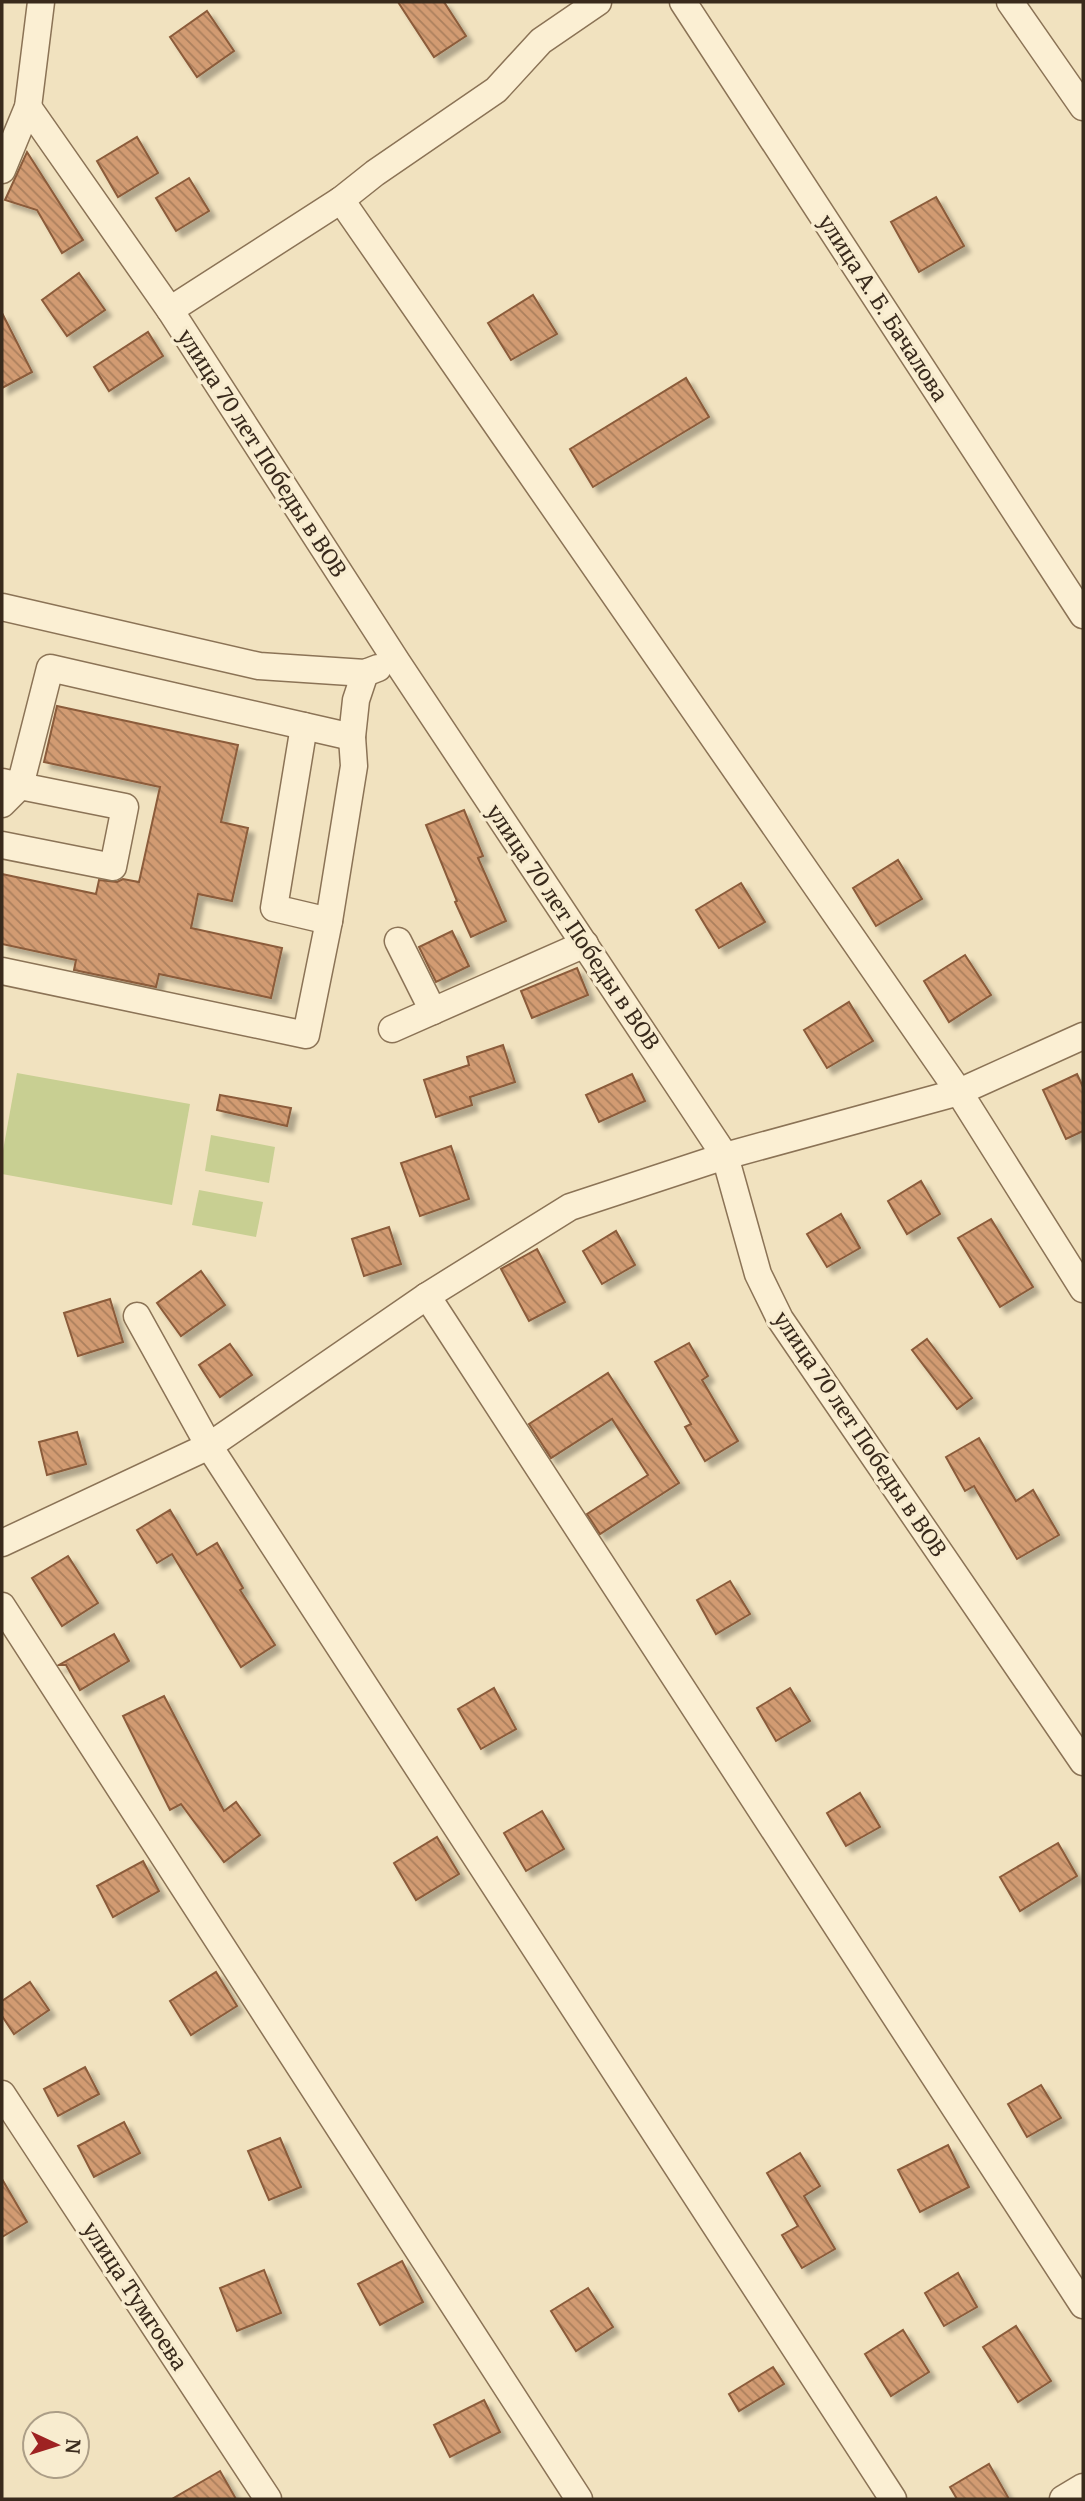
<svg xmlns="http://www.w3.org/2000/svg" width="1085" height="2501" font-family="Merriweather,serif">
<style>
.park{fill:#c8cf92}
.building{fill:url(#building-back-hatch);stroke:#8b5b3a;stroke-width:2;filter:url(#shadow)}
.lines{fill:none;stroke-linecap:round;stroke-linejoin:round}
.minor-casing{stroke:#8b7356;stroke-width:29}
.minor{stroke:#fbefd3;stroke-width:26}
.labels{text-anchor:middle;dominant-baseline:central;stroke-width:7;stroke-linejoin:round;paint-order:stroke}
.street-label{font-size:21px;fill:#392a1c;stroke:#f8eccf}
</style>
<defs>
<pattern id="building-back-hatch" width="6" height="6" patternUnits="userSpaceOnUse" patternTransform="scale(1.75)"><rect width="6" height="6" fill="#d29b72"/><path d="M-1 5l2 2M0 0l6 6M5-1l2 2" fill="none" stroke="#ab7f5d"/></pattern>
<filter id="shadow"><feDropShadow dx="6" dy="6" stdDeviation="2" flood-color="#0004"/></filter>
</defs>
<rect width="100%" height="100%" fill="#f1e2bf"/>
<g class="park">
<polygon points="17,1073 190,1104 172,1205 2,1174 2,1156"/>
<polygon points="211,1135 275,1147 269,1183 205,1171"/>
<polygon points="199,1190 263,1202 256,1237 192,1225"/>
</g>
<g class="building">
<polygon points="398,2 444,2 466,36 434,57"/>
<polygon points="207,11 234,51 197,77 170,37"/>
<polygon points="137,137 158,173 118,197 97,161"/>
<polygon points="27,152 83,240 62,253 37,210 5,200"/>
<polygon points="189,178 209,211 176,231 156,198"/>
<polygon points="936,197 964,246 919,272 891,222"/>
<polygon points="79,273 105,310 67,336 42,300"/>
<polygon points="533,295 557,334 511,360 488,323"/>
<polygon points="2,313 32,372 2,388"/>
<polygon points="148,332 163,356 109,391 94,367"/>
<polygon points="686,378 709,417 593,487 570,449"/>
<polygon points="57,706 238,745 221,822 248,828 232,901 198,894 191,928 282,948 271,998 159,974 156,987 74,970 76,960 2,944 2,874 96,894 99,880 117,882 123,879 139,882 160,787 44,762"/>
<polygon points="464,810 483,856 478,858 506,921 471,937 455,902 457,901 426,825"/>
<polygon points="898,860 922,899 876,926 853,888"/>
<polygon points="741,883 765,922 719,948 696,910"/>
<polygon points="452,931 469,966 436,982 419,947"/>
<polygon points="965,955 991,995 949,1022 924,981"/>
<polygon points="577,968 588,995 532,1018 521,991"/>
<polygon points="849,1002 873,1041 827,1068 804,1030"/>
<polygon points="503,1045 515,1082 470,1097 472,1105 436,1117 424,1080 469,1065 467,1057"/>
<polygon points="632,1074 645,1101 599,1122 586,1095"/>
<polygon points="1077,1074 1083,1087 1083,1131 1066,1139 1043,1090"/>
<polygon points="220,1095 291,1108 287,1126 217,1110"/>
<polygon points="451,1146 469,1199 420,1216 401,1163"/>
<polygon points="921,1181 940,1214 907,1234 888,1201"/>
<polygon points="841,1214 860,1248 827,1267 807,1234"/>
<polygon points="991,1219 1033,1287 1000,1307 958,1238"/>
<polygon points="389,1227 401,1264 364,1276 352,1239"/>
<polygon points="616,1231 635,1265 602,1284 583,1251"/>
<polygon points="537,1249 565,1302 529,1321 501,1269"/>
<polygon points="201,1271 225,1305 181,1336 157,1303"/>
<polygon points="110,1299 123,1342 78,1356 64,1313"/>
<polygon points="927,1339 972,1398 957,1409 912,1350"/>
<polygon points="689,1343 708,1376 702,1380 738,1441 705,1461 685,1427 691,1424 655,1362"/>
<polygon points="230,1344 252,1375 220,1397 199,1365"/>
<polygon points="608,1373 679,1483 600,1534 587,1514 648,1475 612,1419 551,1458 529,1424"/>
<polygon points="77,1432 86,1464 47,1475 39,1442"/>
<polygon points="979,1438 1016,1501 1033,1490 1059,1535 1017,1559 974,1486 965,1491 946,1457"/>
<polygon points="170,1510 197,1555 217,1543 243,1588 240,1590 275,1645 241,1667 172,1554 157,1563 137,1530"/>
<polygon points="68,1556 98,1603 62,1626 32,1578"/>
<polygon points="730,1581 750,1614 716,1634 697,1600"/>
<polygon points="114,1634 129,1661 80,1690 66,1665 59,1665"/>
<polygon points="494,1688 516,1729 481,1749 458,1709"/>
<polygon points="790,1688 810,1721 776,1741 757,1708"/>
<polygon points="164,1696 224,1811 236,1802 260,1835 224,1862 181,1804 170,1810 123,1716"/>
<polygon points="860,1793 880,1827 846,1846 827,1813"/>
<polygon points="542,1811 564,1849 526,1871 504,1833"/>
<polygon points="437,1837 459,1874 416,1900 394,1863"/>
<polygon points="1058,1843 1077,1876 1020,1911 1000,1877"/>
<polygon points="143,1861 159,1891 113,1917 97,1886"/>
<polygon points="216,1972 237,2006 191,2035 170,2001"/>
<polygon points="30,1982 49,2010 14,2034 2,2016 2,2001"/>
<polygon points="85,2067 99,2094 58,2116 44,2089"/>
<polygon points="1041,2085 1061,2118 1027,2137 1008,2104"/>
<polygon points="124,2122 140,2153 94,2177 78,2146"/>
<polygon points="280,2138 301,2187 269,2200 248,2151"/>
<polygon points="948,2145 969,2187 920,2212 898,2170"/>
<polygon points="800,2153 820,2186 804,2196 835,2249 802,2268 782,2235 798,2226 767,2173"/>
<polygon points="2,2179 27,2222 2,2237"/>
<polygon points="402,2261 423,2302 380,2325 358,2284"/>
<polygon points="264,2270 281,2313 237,2331 220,2288"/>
<polygon points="958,2273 977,2307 944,2326 925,2293"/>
<polygon points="588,2288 613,2327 576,2351 551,2311"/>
<polygon points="1016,2326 1051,2381 1018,2402 983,2347"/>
<polygon points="903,2330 929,2372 891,2396 865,2354"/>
<polygon points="773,2367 784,2384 739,2411 729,2394"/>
<polygon points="484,2400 500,2432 450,2457 434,2425"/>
<polygon points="989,2464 1009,2499 957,2499 950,2487"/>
<polygon points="220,2471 236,2499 172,2499"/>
</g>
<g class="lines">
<defs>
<g id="minor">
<polyline points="683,2 1083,615"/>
<polyline points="1010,2 1083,107"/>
<polyline points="28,107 170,310 397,662 725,1156 758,1274 780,1319 1083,1762"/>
<polyline points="2,170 28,107 41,2"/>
<polyline points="341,200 959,1092 1083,1289"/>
<polyline points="170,310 341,200 375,173 496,90 541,41 598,2"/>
<polyline points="2,607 259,666 365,673 378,668"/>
<polyline points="304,726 274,908 329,921"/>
<polyline points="2,782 20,786 50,668 352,737"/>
<polyline points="2,804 20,786 125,807 113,867 2,845"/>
<polyline points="398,941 433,1011"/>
<polyline points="2,971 306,1035 329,921 354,766 352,737 356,700 365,673"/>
<polyline points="392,1029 585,944"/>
<polyline points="427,1296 1083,2305"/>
<polyline points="137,1316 209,1446 893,2499"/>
<polyline points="2,1543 209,1446 427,1296 570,1207 725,1156 959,1092 1083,1036"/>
<polyline points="2,1606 579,2499"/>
<polyline points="2,2094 268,2499"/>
<polyline points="1063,2499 1083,2487"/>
</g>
</defs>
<use href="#minor" class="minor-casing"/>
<use href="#minor" class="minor"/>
</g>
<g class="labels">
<g class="street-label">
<text transform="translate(883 308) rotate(57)">улица А. Б. Бачалова</text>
<text transform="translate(262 453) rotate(57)">улица 70 лет Победы в ВОВ</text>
<text transform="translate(573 927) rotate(56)">улица 70 лет Победы в ВОВ</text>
<text transform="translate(860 1434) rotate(56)">улица 70 лет Победы в ВОВ</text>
<text transform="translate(135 2296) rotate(57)">улица Тумгоева</text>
</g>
</g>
<rect width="1085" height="2501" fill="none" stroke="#392a1c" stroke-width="7"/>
<g transform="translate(56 2445) rotate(94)"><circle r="33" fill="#f8eccf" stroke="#ac9e87" stroke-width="2"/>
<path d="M0-5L12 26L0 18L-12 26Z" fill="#9e2222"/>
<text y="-10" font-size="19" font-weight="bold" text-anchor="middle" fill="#392a1c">N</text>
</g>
</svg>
